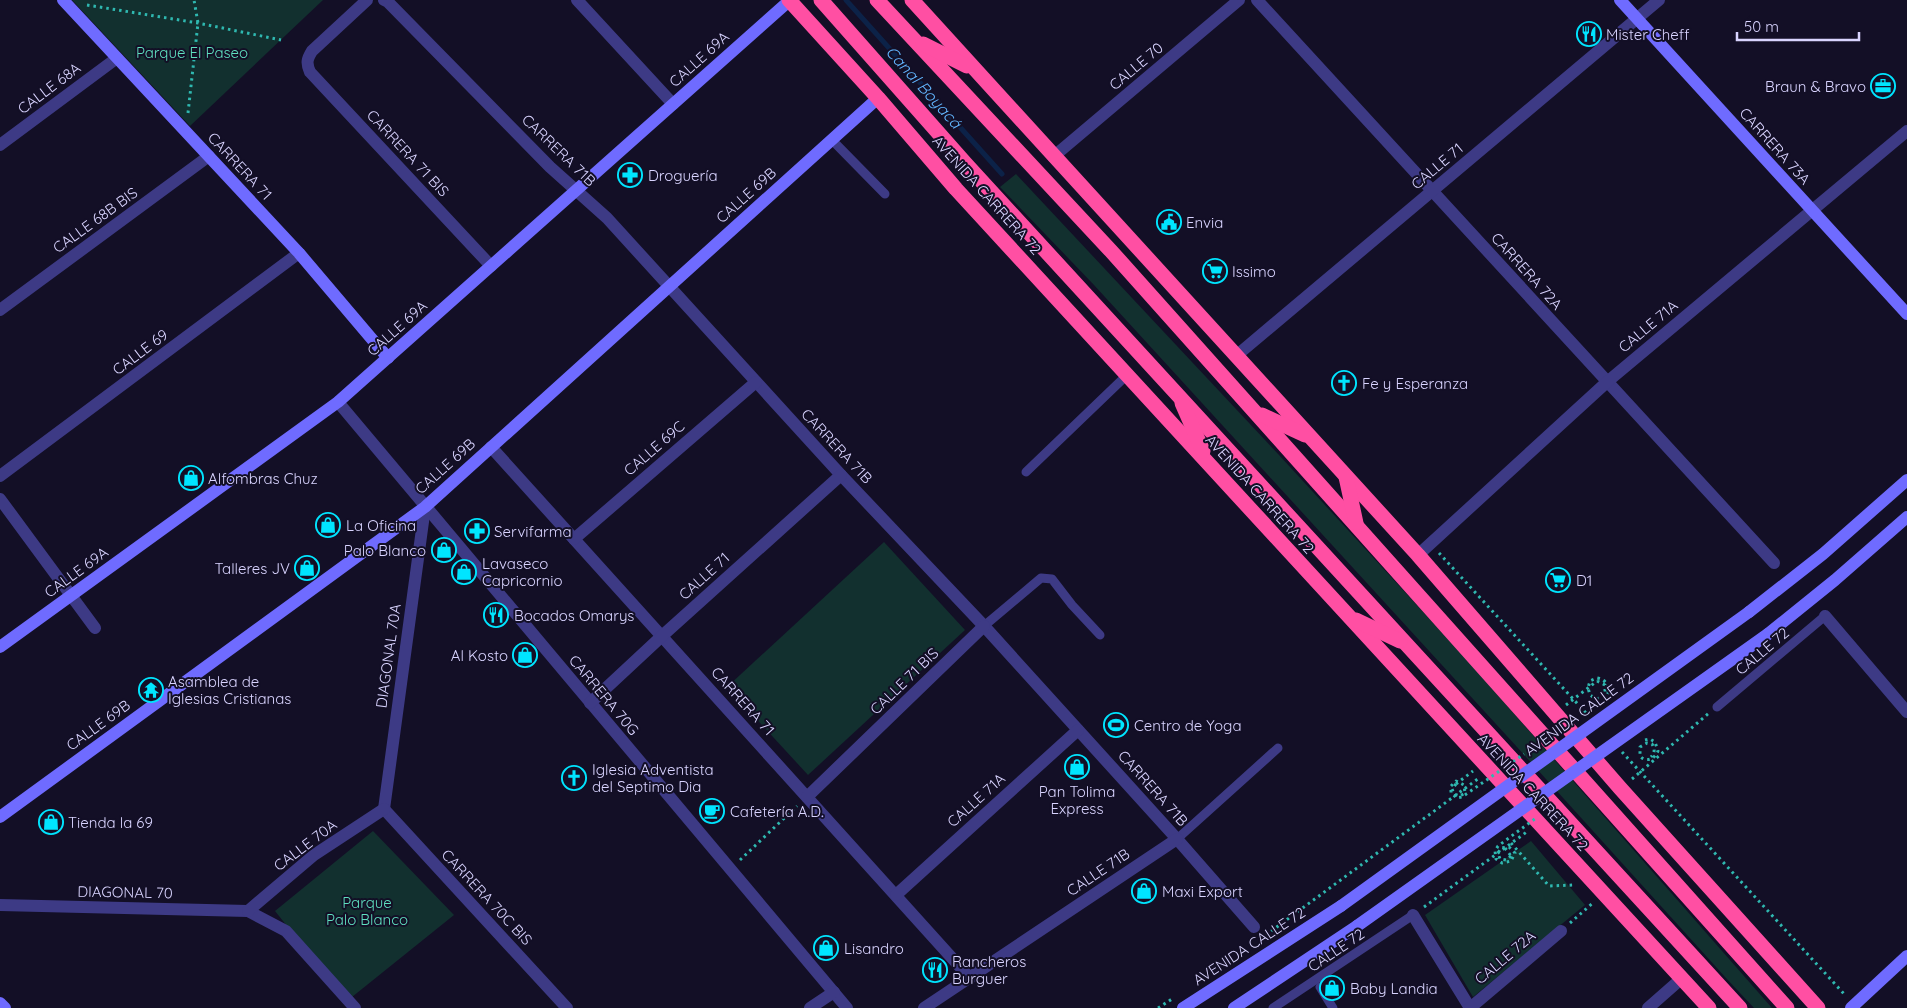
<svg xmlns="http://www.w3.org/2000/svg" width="1907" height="1008" font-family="Quicksand,sans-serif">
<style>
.green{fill:#12302f}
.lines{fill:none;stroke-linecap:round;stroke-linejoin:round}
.stream{stroke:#0c2248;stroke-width:5}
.path{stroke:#2fb8b0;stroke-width:3;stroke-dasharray:2.5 4;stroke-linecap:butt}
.lane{stroke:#3d3a85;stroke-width:9}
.street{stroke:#3d3a85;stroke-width:12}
.secondary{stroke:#6f6bff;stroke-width:12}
.highway{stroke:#ff4fa3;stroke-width:15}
.path-bridge{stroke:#2fb8b0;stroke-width:3;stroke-dasharray:2.5 4;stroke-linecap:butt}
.secondary-bridge{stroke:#6f6bff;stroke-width:12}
.labels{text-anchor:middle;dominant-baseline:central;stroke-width:4;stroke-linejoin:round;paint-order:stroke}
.poi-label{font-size:15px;fill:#d9d4ff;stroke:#130f26;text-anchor:start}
.park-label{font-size:15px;fill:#5fe0c0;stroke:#130f26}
.street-label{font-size:15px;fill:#d9d4ff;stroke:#130f26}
.water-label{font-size:16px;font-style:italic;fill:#62b6ff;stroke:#130f26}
</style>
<rect width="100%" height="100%" fill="#130f26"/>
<g class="green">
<polygon points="72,0 323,0 190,126"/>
<polygon points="1016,174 1279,455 1460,652 1772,1008 1754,1008 1726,978 1517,747 1094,285 1000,187"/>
<polygon points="884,542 965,630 808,775 727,687"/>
<polygon points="373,831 454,915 347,1001 275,911"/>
<polygon points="1531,841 1585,905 1473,997 1425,915"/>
</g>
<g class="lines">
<polyline class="stream" points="846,0 1002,174"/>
<g class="path">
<polyline points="87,5 198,23 281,40"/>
<polyline points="188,113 198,23 194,0"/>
<polyline points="1439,553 1586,713"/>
<polyline points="1566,705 1597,681"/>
<polyline points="1622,752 1846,996"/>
<polyline points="1632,779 1709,713"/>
<polyline points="1456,784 1473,771"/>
<polyline points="1511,843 1549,886 1575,885"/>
<polyline points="1505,848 1511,856"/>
<polyline points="740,860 797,806"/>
<polyline points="1424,907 1528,831"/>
<polyline points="1570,923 1594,902"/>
<polyline points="1266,935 1479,778"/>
<polyline points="1158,1008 1172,999"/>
</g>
<g class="lane">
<polyline points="832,140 885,194"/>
<polyline points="1026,472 1127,375"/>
<polyline points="984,626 1041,578 1052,579 1072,605 1100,635"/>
<polyline points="1717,707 1825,616"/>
<polyline points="1177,839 1278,748"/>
<polyline points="1320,987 1333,1008"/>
<polyline points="1273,1008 1413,915"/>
</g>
<g class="street">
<path d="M367,0L312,51C307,59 306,63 310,72L491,266"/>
<polyline points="384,0 388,2 550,167 607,218 841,475 984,626 1177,839 1254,927"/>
<polyline points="577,0 673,104"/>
<polyline points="1257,0 1774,563"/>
<polyline points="0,145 117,58"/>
<polyline points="1053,157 1239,0"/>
<polyline points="0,310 209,156"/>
<polyline points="1236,356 1659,0"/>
<polyline points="338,402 847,1008"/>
<polyline points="491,447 970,978"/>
<polyline points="0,476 299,253"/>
<polyline points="0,499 95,628"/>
<polyline points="574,539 756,382"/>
<polyline points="1418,555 1607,382 1907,131"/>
<polyline points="1825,616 1907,712"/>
<polyline points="590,703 662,636 841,475"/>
<polyline points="807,797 984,626"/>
<polyline points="384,809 425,507"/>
<polyline points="384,809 567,1008"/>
<polyline points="896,895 1078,730"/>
<polyline points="0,905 248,911 286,931 355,1008"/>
<polyline points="248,911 314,855 384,809"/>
<polyline points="1413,915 1470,1008"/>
<polyline points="810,1008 834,992"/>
<polyline points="924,1008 1177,839"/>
<polyline points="1470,1008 1561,931"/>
<polyline points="1648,1008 1681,979"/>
</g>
<g class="secondary">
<polyline points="63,0 299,253 388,358"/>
<polyline points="1620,0 1907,314"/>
<polyline points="1749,612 1823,554 1907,480"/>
<polyline points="1768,634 1835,580 1907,517"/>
<polyline points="0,647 338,402 789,1"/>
<polyline points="0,817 425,507 878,98"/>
<polyline points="0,1003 5,1008"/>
<polyline points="1183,1008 1341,906"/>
<polyline points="1234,1008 1357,926"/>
<polyline points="1851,1008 1907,956"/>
</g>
<g class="highway">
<polyline points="789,0 878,98 956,189 1709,1008"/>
<polyline points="821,0 965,163 1740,1008"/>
<polyline points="877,0 1111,251 1787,1008"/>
<polyline points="912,0 1418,555 1620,788 1818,1008"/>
<polyline points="923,44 967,66"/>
<polyline points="1182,403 1203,451"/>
<polyline points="1262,415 1305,435"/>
<polyline points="1346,477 1356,523"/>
<polyline points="1356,620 1400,641"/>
</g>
<g class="path-bridge">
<path d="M1597,681L1605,685V694L1603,697L1596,699L1590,695L1588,688L1590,681L1597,678C1607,680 1611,687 1607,696"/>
<path d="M1645,740L1650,739L1655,742L1658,751C1655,759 1646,763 1640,756V747L1647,743L1652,744C1655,749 1655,753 1651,757"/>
<polyline points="1456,784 1452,789 1454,794 1460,796 1465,793 1464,785 1456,781 1451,786 1451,793 1457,798 1462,797 1524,754"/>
<polyline points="1511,856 1506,860 1500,859 1498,853 1501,848 1509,847 1515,853 1511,861 1502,863 1496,859 1495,851 1498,846 1536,818"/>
</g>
<g class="secondary-bridge">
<polyline points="1341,906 1749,612"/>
<polyline points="1357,926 1768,634"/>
</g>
</g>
<defs>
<symbol id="restaurant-ring" viewBox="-11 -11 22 22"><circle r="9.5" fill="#130f26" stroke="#00e5ff" stroke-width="1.5"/><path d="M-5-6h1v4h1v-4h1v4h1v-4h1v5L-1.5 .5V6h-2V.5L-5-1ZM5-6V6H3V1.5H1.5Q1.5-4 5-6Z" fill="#00e5ff"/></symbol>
<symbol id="office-ring" viewBox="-11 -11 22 22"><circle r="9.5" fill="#130f26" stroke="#00e5ff" stroke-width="1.5"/><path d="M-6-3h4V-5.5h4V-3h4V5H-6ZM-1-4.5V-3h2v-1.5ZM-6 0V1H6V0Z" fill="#00e5ff"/></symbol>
<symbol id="pharmacy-ring" viewBox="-11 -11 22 22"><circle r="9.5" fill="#130f26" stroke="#00e5ff" stroke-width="1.5"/><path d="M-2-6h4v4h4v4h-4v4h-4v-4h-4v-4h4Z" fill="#00e5ff"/></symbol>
<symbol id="civic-ring" viewBox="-11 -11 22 22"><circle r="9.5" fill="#130f26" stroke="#00e5ff" stroke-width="1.5"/><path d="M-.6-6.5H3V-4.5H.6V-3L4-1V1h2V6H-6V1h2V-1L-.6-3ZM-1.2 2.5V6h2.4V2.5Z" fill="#00e5ff"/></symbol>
<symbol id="supermarket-ring" viewBox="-11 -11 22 22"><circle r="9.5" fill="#130f26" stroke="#00e5ff" stroke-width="1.5"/><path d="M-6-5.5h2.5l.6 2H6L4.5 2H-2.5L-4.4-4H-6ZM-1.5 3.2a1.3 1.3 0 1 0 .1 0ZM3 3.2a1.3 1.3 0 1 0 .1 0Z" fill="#00e5ff"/></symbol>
<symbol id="church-ring" viewBox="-11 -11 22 22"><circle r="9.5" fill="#130f26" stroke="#00e5ff" stroke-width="1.5"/><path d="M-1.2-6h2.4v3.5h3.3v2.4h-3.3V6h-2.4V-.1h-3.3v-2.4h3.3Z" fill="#00e5ff"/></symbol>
<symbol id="shop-ring" viewBox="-11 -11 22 22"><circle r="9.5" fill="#130f26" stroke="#00e5ff" stroke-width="1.5"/><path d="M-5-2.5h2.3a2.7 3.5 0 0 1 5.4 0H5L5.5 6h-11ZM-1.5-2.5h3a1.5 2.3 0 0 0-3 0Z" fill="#00e5ff"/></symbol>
<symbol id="temple-ring" viewBox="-11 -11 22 22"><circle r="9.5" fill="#130f26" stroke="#00e5ff" stroke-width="1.5"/><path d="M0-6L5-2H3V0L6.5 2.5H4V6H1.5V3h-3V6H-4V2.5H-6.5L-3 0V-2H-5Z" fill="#00e5ff"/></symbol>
<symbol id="stadium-ring" viewBox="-11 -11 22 22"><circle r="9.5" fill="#130f26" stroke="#00e5ff" stroke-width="1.5"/><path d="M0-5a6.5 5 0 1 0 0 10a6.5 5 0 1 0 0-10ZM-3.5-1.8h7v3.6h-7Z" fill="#00e5ff"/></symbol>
<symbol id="cafe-ring" viewBox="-11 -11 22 22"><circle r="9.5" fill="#130f26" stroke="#00e5ff" stroke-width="1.5"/><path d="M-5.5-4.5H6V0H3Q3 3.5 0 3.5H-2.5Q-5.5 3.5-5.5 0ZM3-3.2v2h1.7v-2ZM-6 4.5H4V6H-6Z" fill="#00e5ff"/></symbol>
</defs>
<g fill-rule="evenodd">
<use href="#restaurant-ring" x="1575" y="20" width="28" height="28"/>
<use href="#office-ring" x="1869" y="72" width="28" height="28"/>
<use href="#pharmacy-ring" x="616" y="161" width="28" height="28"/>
<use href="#civic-ring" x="1155" y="208" width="28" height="28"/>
<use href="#supermarket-ring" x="1201" y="257" width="28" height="28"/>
<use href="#church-ring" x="1330" y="369" width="28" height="28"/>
<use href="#shop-ring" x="177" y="464" width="28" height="28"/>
<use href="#shop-ring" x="314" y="511" width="28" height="28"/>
<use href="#pharmacy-ring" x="463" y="517" width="28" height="28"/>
<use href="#shop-ring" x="430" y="536" width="28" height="28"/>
<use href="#shop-ring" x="293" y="554" width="28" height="28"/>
<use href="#shop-ring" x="450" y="558" width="28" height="28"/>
<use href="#supermarket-ring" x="1544" y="566" width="28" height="28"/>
<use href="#restaurant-ring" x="482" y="601" width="28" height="28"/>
<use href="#shop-ring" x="511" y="641" width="28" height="28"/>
<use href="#temple-ring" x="137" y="676" width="28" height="28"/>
<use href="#stadium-ring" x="1102" y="711" width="28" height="28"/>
<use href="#shop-ring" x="1063" y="753" width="28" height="28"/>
<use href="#church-ring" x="560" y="764" width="28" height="28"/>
<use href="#cafe-ring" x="698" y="797" width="28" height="28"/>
<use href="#shop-ring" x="37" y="808" width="28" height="28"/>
<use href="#shop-ring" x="1130" y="877" width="28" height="28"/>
<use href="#shop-ring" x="812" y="934" width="28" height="28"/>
<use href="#restaurant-ring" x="921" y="956" width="28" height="28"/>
<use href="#shop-ring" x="1318" y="974" width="28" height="28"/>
</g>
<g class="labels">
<g class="poi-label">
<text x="1606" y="34">Mister Cheff</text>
<text x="1866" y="86" text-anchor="end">Braun &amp; Bravo</text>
<text x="648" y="175">Droguería</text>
<text x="1186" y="222">Envia</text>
<text x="1232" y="271">Issimo</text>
<text x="1362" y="383">Fe y Esperanza</text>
<text x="208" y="478">Alfombras Chuz</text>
<text x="346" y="525">La Oficina</text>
<text x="494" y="531">Servifarma</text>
<text x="426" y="550" text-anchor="end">Palo Blanco</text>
<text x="482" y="563">Lavaseco<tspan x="482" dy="17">Capricornio</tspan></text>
<text x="290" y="568" text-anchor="end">Talleres JV</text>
<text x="1576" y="580">D1</text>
<text x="514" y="615">Bocados Omarys</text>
<text x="508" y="655" text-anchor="end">Al Kosto</text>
<text x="168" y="681">Asamblea de<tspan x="168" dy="17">Iglesias Cristianas</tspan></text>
<text x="1134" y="725">Centro de Yoga</text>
<text x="592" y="769">Iglesia Adventista<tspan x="592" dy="17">del Septimo Dia</tspan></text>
<text x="1077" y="791" text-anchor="middle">Pan Tolima<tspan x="1077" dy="17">Express</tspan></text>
<text x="730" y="811">Cafetería A.D.</text>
<text x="68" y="822">Tienda la 69</text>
<text x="1162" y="891">Maxi Export</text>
<text x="844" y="948">Lisandro</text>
<text x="952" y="961">Rancheros<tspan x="952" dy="17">Burguer</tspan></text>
<text x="1350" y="988">Baby Landia</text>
</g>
<g class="park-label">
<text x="192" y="52">Parque El Paseo</text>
<text x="367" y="902">Parque<tspan x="367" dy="17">Palo Blanco</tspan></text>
</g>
<g class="street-label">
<text transform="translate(699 59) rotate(-42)">CALLE 69A</text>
<text transform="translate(1136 66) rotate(-40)">CALLE 70</text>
<text transform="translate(49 88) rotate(-37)">CALLE 68A</text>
<text transform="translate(1775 146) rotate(48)">CARRERA 73A</text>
<text transform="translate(559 150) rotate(44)">CARRERA 71B</text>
<text transform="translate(408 153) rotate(47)">CARRERA 71 BIS</text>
<text transform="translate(240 166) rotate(47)">CARRERA 71</text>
<text transform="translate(1437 166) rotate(-40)">CALLE 71</text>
<text transform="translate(746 195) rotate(-42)">CALLE 69B</text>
<text transform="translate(987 195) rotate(48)">AVENIDA CARRERA 72</text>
<text transform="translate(95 220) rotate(-36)">CALLE 68B BIS</text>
<text transform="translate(1527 271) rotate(48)">CARRERA 72A</text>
<text transform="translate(1648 326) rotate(-40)">CALLE 71A</text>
<text transform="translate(397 328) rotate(-42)">CALLE 69A</text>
<text transform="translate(140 352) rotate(-37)">CALLE 69</text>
<text transform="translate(837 446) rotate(47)">CARRERA 71B</text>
<text transform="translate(654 448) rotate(-41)">CALLE 69C</text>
<text transform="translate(445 466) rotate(-42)">CALLE 69B</text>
<text transform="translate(1260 494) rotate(48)">AVENIDA CARRERA 72</text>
<text transform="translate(76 572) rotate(-36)">CALLE 69A</text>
<text transform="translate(704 576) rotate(-42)">CALLE 71</text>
<text transform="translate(1762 651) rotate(-40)">CALLE 72</text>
<text transform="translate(388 656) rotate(-82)">DIAGONAL 70A</text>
<text transform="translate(904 681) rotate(-44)">CALLE 71 BIS</text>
<text transform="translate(604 695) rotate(50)">CARRERA 70G</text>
<text transform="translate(743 701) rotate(48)">CARRERA 71</text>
<text transform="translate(1579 714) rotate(-36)">AVENIDA CALLE 72</text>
<text transform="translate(98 725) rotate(-36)">CALLE 69B</text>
<text transform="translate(1153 788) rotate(48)">CARRERA 71B</text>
<text transform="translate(1533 792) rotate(47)">AVENIDA CARRERA 72</text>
<text transform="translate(976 800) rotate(-42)">CALLE 71A</text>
<text transform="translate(305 845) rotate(-37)">CALLE 70A</text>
<text transform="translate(1098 872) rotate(-34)">CALLE 71B</text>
<text transform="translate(125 892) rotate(1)">DIAGONAL 70</text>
<text transform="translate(487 897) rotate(47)">CARRERA 70C BIS</text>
<text transform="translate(1249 946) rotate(-33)">AVENIDA CALLE 72</text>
<text transform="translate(1336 950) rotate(-34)">CALLE 72</text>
<text transform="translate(1505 957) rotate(-40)">CALLE 72A</text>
</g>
<g class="water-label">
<text transform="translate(924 87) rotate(48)">Canal Boyacá</text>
</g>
</g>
<path d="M1737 32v8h122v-8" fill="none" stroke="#d9d4ff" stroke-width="2.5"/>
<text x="1744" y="32" font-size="15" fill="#d9d4ff" stroke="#130f26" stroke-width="4" paint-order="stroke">50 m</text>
</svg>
